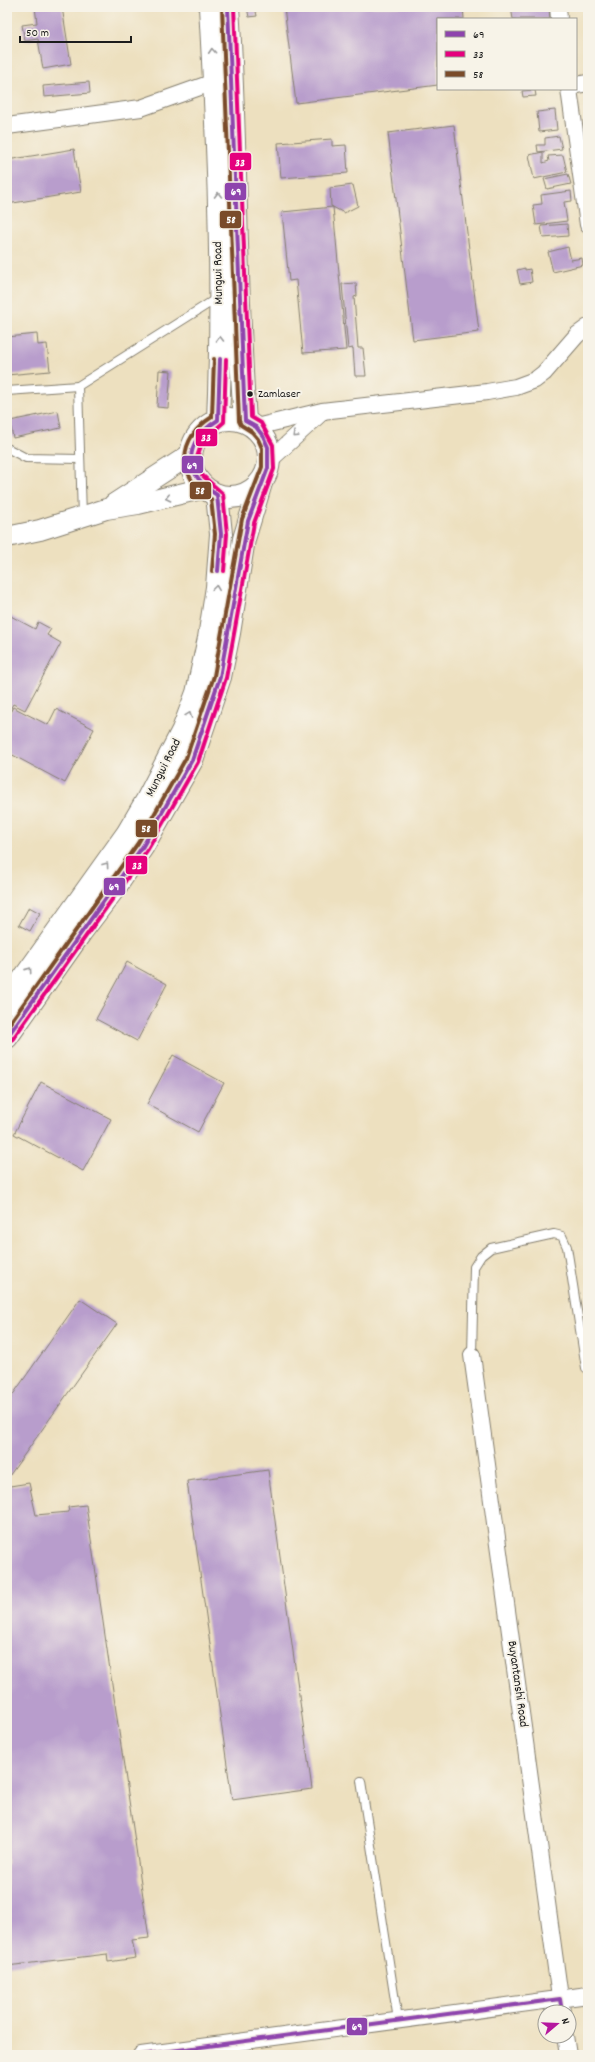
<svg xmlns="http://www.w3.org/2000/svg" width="595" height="2062" font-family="Dekko,sans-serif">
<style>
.building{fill:#b89dcc}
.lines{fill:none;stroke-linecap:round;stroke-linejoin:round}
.service-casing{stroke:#847e6e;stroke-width:10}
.minor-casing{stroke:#847e6e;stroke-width:18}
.tertiary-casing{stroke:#847e6e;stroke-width:22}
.secondary-casing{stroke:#847e6e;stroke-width:24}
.service{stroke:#fff;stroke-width:8}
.minor{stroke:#fff;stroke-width:16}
.tertiary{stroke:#fff;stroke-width:20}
.secondary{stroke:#fff;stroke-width:22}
.bus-1-casing{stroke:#f7f3e8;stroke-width:7}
.bus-2-casing{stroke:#f7f3e8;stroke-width:7}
.bus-3-casing{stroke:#f7f3e8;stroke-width:7}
.bus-1{stroke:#8e44ad;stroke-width:4}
.bus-2{stroke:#e5007d;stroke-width:4}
.bus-3{stroke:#7a4b2a;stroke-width:4}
.oneway{stroke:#999}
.bus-dot{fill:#1c1c1c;stroke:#f7f3e8;stroke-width:1.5}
.labels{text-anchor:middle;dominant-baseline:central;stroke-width:4;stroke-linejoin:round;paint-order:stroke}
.bus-label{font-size:12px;fill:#1c1c1c;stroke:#f7f3e8;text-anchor:start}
.street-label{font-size:13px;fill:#1c1c1c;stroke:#f7f3e8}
.line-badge{stroke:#f7f3e8;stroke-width:1.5}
.badge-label{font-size:11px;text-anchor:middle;font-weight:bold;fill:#fff}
</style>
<rect width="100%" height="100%" fill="#f7f3e8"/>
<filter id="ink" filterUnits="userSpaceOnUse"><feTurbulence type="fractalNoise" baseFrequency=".025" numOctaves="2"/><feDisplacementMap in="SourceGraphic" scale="8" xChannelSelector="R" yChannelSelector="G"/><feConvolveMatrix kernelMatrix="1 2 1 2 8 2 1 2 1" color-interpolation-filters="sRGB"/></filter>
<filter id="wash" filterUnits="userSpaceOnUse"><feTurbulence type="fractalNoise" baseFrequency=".012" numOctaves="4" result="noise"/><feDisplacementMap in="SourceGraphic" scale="16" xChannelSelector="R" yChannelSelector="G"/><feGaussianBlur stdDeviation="0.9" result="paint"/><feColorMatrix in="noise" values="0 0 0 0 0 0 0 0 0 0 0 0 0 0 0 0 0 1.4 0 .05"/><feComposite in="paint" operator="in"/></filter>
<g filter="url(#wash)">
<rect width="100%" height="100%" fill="#ede0bf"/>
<g id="blocks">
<g class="building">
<polygon points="35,7 62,7 71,64 43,69 38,39 25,41 22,25 37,23"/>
<polygon points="247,7 255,7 257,16 249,17"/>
<polygon points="284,7 463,7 464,19 438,19 438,85 296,103"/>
<polygon points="511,7 549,7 550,19 513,19"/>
<polygon points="588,13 588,28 587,29 584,14"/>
<polygon points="89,82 90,93 44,97 43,86"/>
<polygon points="535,90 536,96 523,97 522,91"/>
<polygon points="555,110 557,130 539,132 537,112"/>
<polygon points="454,125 479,332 413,340 388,133"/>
<polygon points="559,136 562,149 538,152 537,145 545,145 545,138"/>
<polygon points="332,139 332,146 346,145 348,173 281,178 278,143"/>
<polygon points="74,149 81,192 7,204 7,160"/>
<polygon points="543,152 543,163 549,161 548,156 563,155 567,172 534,179 529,155"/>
<polygon points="568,174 571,184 547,189 544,179"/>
<polygon points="353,185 358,206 344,213 331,206 330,188"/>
<polygon points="571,191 572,201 564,202 567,221 536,225 533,205 542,204 541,195"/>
<polygon points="333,207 346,350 303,353 296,280 289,281 282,212"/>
<polygon points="567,224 568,236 543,238 541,226"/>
<polygon points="568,247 571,260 582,258 583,265 553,272 548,252"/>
<polygon points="525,268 525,270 530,269 532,282 520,284 517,270"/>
<polygon points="356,283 357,296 354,297 358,348 363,348 366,376 355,376 353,348 348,349 342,284"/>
<polygon points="37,334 38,345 47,344 50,371 7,375 7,337"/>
<polygon points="159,370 171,371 168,408 157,407"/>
<polygon points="58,411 61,428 13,438 10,421"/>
<polygon points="7,614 35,629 38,622 51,629 47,635 61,643 25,710 13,704 7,715"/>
<polygon points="13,707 48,725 56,709 94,729 65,783 7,752 7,718"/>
<polygon points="29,907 40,913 30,931 19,925"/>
<polygon points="127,962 167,984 137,1041 96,1019"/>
<polygon points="173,1055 224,1083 198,1132 147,1104"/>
<polygon points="41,1082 111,1119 83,1171 14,1134"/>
<polygon points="80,1299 117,1324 7,1479 10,1486 29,1483 36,1515 69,1512 68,1507 86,1505 149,1938 132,1940 136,1958 108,1962 107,1954 7,1966 7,1403"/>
<polygon points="268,1470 312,1789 232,1800 187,1481"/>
</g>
</g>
</g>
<g filter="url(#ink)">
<use href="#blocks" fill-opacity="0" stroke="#847e6e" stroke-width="1"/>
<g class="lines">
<defs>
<g id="service">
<polyline points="7,391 78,386"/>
<polyline points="7,448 26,458 80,459"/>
<polyline points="82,516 78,386 219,297"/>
<polyline points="472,1355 474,1267 481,1256 491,1248 554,1234 562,1236 567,1247 586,1368"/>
<polyline points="361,1781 398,2020"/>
</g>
<g id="minor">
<polyline points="558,7 559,19"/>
<polyline points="576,85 588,83"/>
<polyline points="569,89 588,225"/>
<polyline points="7,126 141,108 214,82"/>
<polyline points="256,427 322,411 487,392 516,387 535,380 544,373 577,335 588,327"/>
<polyline points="270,460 320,414"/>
<polyline points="472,1355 562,2012"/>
<polyline points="565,2036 568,2055"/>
<polyline points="141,2055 588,1995"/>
</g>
<g id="tertiary">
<polyline points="114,504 191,454"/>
<polyline points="7,537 40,530 106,509 138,504 205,488"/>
</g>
<g id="secondary">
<path d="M210,7C218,144 224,282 218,420"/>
<path d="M228,7C237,145 235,283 245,421"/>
<circle cx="230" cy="458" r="39"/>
<polyline points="7,1002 127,834 147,800 183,730 197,693 209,638 217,587 221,534 217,495"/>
<polyline points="7,1037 81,932 116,886 143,846 192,760 220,677 229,633 244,539 261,483"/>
</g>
</defs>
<use href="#service" class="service-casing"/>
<use href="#minor" class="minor-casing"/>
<use href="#tertiary" class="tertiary-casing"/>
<use href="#secondary" class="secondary-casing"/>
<use href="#service" class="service"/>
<use href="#minor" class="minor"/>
<use href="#tertiary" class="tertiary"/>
<use href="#secondary" class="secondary"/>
<defs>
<g id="bus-1">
<path d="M218,571L221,534L217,495C182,473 183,442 218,420L220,359"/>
<polyline points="7,1037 143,846 192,760 220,677 248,521 268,468 268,447 263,436 256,427 245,421 228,7"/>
<polyline points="141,2055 560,1999 562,2012"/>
</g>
<g id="bus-2">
<polyline points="224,571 227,534 223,494 202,475 198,466 197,457 203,440 224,422 226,359"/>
<polyline points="12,1040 148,849 198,762 226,678 254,523 274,469 273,445 261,423 251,417 234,7"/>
</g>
<g id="bus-3">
<path d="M212,571L215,534L211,499C176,476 177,439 212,417L214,359"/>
<polyline points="7,1027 138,843 186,758 214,676 242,519 262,467 262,448 258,439 252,432 241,425 239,421 222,7"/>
</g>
</defs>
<use href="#bus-1" class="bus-1-casing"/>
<use href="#bus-2" class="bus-2-casing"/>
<use href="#bus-3" class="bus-3-casing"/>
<use href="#bus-1" class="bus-1"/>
<use href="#bus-2" class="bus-2"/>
<use href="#bus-3" class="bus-3"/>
</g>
<defs><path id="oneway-chevron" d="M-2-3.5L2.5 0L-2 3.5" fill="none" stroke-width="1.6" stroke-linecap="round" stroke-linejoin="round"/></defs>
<g class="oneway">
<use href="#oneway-chevron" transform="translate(212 51) rotate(-94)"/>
<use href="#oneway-chevron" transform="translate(218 195) rotate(-91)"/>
<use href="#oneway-chevron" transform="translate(220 339) rotate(-90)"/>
<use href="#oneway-chevron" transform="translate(295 435) rotate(136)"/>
<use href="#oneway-chevron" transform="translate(168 498) rotate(168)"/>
<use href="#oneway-chevron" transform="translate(216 588) rotate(-83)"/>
<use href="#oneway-chevron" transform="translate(189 715) rotate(-70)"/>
<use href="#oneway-chevron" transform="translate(106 865) rotate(-54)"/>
<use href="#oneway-chevron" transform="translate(29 970) rotate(-55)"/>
</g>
</g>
<circle class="bus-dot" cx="250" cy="394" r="3.5"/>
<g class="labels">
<g class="bus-label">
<text x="258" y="394">Zamlaser</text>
</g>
<g class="street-label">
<text transform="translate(219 273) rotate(-91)">Mungwi Road</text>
<text transform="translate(164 768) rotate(-63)">Mungwi Road</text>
<text transform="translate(517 1684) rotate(82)">Buyantanshi Road</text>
</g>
</g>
<g class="line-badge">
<rect x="229" y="152" width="23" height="19" rx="4" fill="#e5007d"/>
<rect x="224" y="182" width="23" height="19" rx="4" fill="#8e44ad"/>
<rect x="219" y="210" width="23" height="19" rx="4" fill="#7a4b2a"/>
<rect x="195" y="428" width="23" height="19" rx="4" fill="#e5007d"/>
<rect x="181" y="455" width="23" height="19" rx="4" fill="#8e44ad"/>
<rect x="189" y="481" width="23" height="19" rx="4" fill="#7a4b2a"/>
<rect x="135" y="819" width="23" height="19" rx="4" fill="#7a4b2a"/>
<rect x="125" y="855" width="23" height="20" rx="4" fill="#e5007d"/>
<rect x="103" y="877" width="23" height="19" rx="4" fill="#8e44ad"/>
<rect x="346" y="2017" width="22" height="19" rx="4" fill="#8e44ad"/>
</g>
<g class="badge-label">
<text x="240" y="166">33</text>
<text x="236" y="195">69</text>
<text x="231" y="223">58</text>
<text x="206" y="441">33</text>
<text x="192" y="469">69</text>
<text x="200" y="494">58</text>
<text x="146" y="832">58</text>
<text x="137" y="869">33</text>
<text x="114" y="890">69</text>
<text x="357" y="2030">69</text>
</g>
<rect width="595" height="2062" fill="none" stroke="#f7f3e8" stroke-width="24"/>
<rect x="437" y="18" width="140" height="72" fill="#f7f3e8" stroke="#9f9d96"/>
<rect x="445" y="31" width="20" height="6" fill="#8e44ad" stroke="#9f9d96"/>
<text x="473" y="38" font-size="12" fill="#1c1c1c">69</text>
<rect x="445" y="51" width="20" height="6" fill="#e5007d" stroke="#9f9d96"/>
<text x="473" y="58" font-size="12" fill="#1c1c1c">33</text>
<rect x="445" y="71" width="20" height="6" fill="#7a4b2a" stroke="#9f9d96"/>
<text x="473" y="78" font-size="12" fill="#1c1c1c">58</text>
<g transform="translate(557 2024) rotate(71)"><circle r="19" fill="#f7f3e8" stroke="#9f9d96"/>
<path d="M0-3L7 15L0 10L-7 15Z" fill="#b5179e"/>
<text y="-6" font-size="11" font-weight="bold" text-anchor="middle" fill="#1c1c1c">N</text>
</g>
<path d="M20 36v6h111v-6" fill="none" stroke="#1c1c1c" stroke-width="2"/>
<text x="26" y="36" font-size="12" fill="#1c1c1c" stroke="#f7f3e8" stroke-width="3" paint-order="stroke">50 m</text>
</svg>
